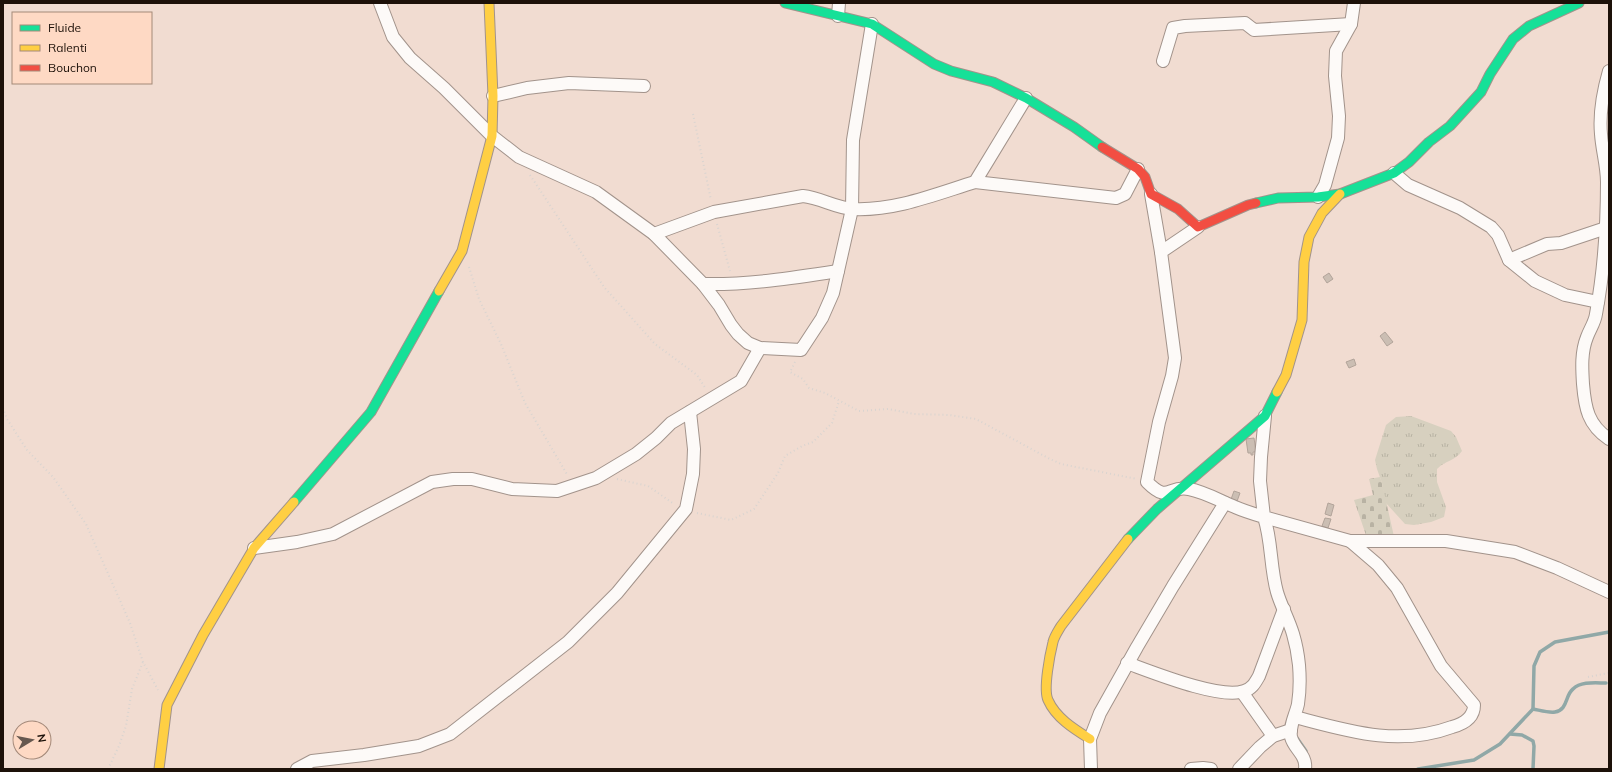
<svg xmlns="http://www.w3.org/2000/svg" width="1612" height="772" font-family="Mulish,sans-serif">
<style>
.grass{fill:url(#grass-tufts)}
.cemetery{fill:url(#cemetery-stones)}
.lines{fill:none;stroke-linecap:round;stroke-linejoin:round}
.stream{stroke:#90a8a7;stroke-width:3.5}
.building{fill:#cbbeb3;stroke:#b2a49a}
.street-casing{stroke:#a2938b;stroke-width:14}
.fast-casing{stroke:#a2938b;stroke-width:11}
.slow-casing{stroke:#a2938b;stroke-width:11}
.jam-casing{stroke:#a2938b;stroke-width:11}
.path{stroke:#d9d4d0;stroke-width:2;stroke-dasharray:1 3;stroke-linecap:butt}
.street{stroke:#fdfaf8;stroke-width:12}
.fast{stroke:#16e098;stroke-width:9}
.slow{stroke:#ffcf43;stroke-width:9}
.jam{stroke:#f24e42;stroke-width:9}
</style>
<defs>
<pattern id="grass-tufts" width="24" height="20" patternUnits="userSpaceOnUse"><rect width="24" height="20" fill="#d7d0bf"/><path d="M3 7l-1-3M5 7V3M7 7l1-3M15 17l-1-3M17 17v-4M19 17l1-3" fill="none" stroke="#b8b2a3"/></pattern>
<pattern id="cemetery-stones" width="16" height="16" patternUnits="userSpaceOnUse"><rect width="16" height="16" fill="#d7d0bf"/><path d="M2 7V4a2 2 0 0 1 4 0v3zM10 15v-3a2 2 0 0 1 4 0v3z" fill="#b8b2a3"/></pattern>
</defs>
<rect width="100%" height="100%" fill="#f1dcd1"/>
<path class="grass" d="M1411,416L1451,431L1456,437L1462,451C1455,461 1446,460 1437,469V482L1446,507L1444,517L1431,522L1414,525L1405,524L1385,502L1382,483L1377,469L1375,460L1386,425L1396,417Z"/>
<polygon class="cemetery" points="1380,477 1382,483 1395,541 1368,541 1354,500 1373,495 1369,479"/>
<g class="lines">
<g class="stream">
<path d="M1533,709C1539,710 1548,713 1555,712C1568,710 1565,695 1573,689C1581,681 1596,683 1606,683"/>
<polyline points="1510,734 1522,735 1533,741 1534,746 1533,769"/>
<polyline points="1297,738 1306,751"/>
<polyline points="1418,769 1474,760 1500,744 1533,709 1534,666 1540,652 1555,642 1609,632"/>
</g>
</g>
<g class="building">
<polygon points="1329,273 1333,279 1327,283 1323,277"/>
<polygon points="1385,332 1393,342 1387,346 1380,336"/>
<polygon points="1354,359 1356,365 1349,368 1346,362"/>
<polygon points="1254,438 1256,452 1253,452 1253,455 1251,455 1251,453 1248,453 1246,439"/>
<polygon points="1234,491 1240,493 1236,504 1230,502"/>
<polygon points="1328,503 1334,505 1331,516 1325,514"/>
<polygon points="1325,518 1331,519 1328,528 1322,526"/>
</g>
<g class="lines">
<defs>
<g id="street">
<path d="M380,3L393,37L410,58L444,88L492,136L519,157L596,192L654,234L703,284C748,285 793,278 838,271"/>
<polyline points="838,16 839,3"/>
<polyline points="1163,61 1173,28 1185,26 1245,23 1254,30 1351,24"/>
<path d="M1609,71C1603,92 1599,113 1601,134C1602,150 1607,166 1607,182C1607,226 1604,271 1596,314C1595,322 1590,329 1587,337C1581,352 1582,368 1583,384C1585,408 1588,425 1609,439"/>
<polyline points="493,96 527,88 569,83 644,86"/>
<polyline points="1394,173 1408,185 1460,208 1491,227 1498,235 1509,260 1535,281 1565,295 1598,302"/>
<polyline points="975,182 1116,198 1125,194 1138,169"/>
<polyline points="1151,194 1161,252"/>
<polyline points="1318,197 1325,185 1338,138 1339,116 1335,76 1336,51 1351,24 1354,3"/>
<path d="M1198,227L1161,252L1175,358L1172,376L1159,422L1147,482C1169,504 1167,485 1189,489C1205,492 1220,501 1235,507C1244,511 1254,514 1264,517C1272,541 1270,567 1277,592C1281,606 1289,620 1293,634C1296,644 1298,655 1299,665C1300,677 1300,691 1298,704C1296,714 1289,726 1291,737C1294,749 1307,755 1305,769"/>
<path d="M654,234L714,212L803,196C821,198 836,208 853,209C895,211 936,194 975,182L1026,98"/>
<polyline points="1509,260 1547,244 1561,243 1606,228"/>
<polyline points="703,284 719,305 731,325 738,334 748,343 760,348 801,350 822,318 833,293 838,271 852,209 853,140 872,24"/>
<polyline points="1265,416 1261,457 1260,481 1264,517 1350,541 1446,541 1515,552 1557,568 1609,592"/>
<polyline points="254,548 297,542 333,534 432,482 453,479 472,479 512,489 557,491 596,478 636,454 656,438 671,423 741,381 760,348"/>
<path d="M1127,663C1152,672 1221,700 1244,691C1252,689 1255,683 1259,676L1284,609"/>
<polyline points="1242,692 1273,736"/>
<path d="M1295,717C1348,731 1398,747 1452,727C1463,724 1474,718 1474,705L1441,666L1397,588L1378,565L1350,541"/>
<polyline points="297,769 312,761 364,755 419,746 450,734 568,642 617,593 686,509 693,474 694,449 690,412"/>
<polyline points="1091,769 1090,739 1100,713 1137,647 1173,586 1225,503"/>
<polyline points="1191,769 1203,768 1211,769"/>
<polyline points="1239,769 1260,747 1273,736 1291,730"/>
</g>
<g id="fast">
<polyline points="785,3 872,24 934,64 951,71 993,82 1026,98 1074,127 1102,147"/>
<polyline points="1256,203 1278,198 1318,197 1340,194 1394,173 1409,162 1429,142 1450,126 1481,92 1490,74 1513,39 1529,26 1579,3"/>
<polyline points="294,502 371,412 439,291"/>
<polyline points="1128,539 1157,509 1265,416 1277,392"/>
</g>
<g id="slow">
<polyline points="439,291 462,251 492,136 493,96 489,3"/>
<polyline points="1277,392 1286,375 1302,320 1304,262 1309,237 1322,213 1340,194"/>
<path d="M1090,739C1074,729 1056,718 1048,700C1043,689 1050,654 1053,642C1054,637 1058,631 1061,626L1128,539"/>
<polyline points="159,769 167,705 203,635 254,548 294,502"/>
</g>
<polyline id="jam" points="1102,147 1138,169 1145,177 1151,194 1178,209 1198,227 1248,205 1256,203"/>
</defs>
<use href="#street" class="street-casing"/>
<use href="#fast" class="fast-casing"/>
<use href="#slow" class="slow-casing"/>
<use href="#jam" class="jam-casing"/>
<g class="path">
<polyline points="693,114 711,200"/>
<polyline points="530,175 604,287 655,344 697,375 706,389"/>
<polyline points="717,224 730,271"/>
<polyline points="469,267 479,299 501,344 525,403 568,476"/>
<polyline points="795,362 790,372 803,379 809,388 825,393 859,411 888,409 914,414 949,415 976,419 1048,458 1061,464 1137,479"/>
<polyline points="3,408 7,419 27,450 53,477 86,524 130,623 143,662 158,690"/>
<polyline points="617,479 648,486 674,504"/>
<polyline points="697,513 731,520 754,509 778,473 785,456 802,446 813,442 832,423 839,401"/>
<polyline points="1588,677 1609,673"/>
<polyline points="108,769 119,746 126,726 132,689 143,662"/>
</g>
<use href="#street" class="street"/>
<use href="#fast" class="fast"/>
<use href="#slow" class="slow"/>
<use href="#jam" class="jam"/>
</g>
<rect width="1612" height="772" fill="none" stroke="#1d1109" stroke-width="8"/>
<rect x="12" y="12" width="140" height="72" fill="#fed9c4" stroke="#a48979"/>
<rect x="20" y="25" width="20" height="6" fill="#16e098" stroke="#a48979"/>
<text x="48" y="32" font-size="12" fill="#1d1109">Fluide</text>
<rect x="20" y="45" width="20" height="6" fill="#ffcf43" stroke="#a48979"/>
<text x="48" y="52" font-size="12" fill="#1d1109">Ralenti</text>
<rect x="20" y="65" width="20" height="6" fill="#f24e42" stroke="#a48979"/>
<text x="48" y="72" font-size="12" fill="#1d1109">Bouchon</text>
<g transform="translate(32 740) rotate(80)"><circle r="19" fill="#fed9c4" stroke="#a48979"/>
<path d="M0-3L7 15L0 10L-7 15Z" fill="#67584f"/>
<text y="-6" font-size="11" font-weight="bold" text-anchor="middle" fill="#1d1109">N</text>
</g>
</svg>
